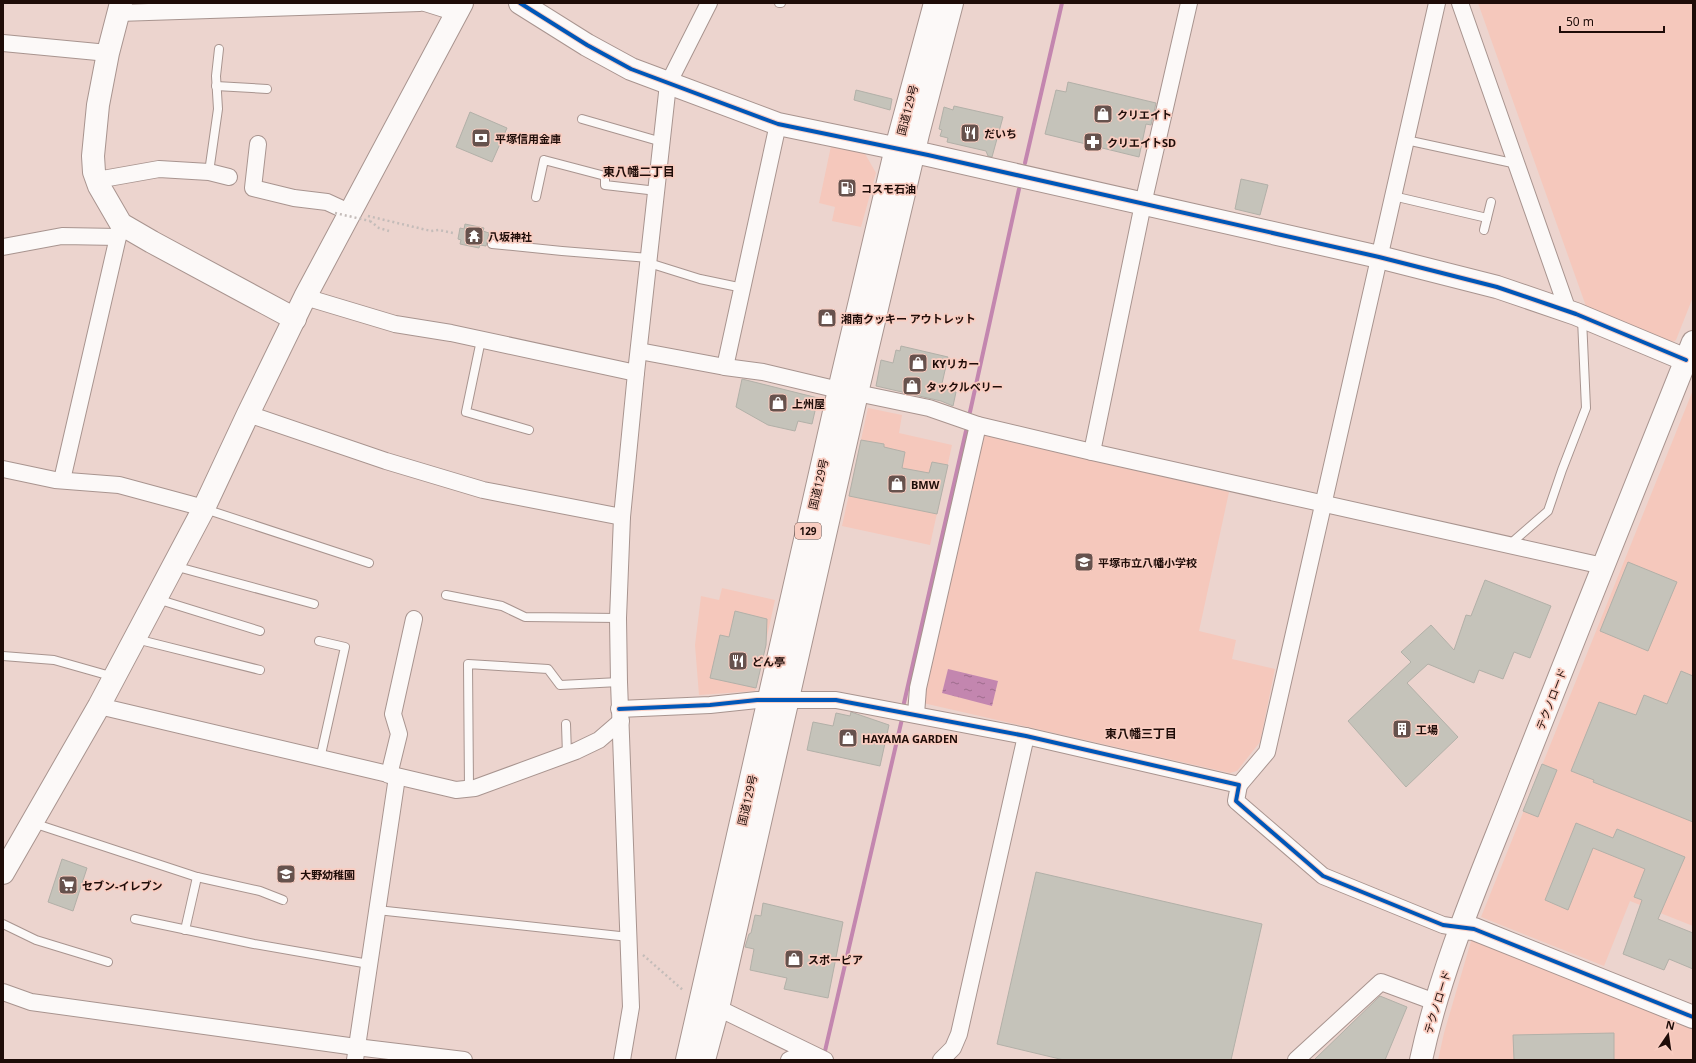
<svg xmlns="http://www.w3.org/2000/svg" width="1696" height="1063" font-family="'Noto Sans','Noto Sans JP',sans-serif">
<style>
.built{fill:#f5c8bc}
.water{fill:url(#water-ripples)}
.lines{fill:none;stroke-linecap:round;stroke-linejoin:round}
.stream{stroke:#c386af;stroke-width:4}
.building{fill:#c5c3ba;stroke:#b2b0a8}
.lane-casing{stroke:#a8948f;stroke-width:10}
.street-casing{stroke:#a8948f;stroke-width:18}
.secondary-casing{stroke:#a8948f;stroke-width:24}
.highway-casing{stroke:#a8948f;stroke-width:24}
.path{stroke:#c4bcb9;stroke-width:2.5;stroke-dasharray:2 3;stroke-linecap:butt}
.lane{stroke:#fcf9f8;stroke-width:8}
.street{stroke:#fcf9f8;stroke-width:16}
.secondary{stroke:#fcf9f8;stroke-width:22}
.highway{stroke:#fcf9f8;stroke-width:22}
.path-bridge{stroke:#c4bcb9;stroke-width:2.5;stroke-dasharray:2 3;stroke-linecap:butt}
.cycleway-casing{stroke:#f9cdc1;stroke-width:6}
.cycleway{stroke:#0057b8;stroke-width:4}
.labels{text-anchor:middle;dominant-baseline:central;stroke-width:3.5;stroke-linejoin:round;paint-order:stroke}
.shield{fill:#f9cdc1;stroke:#604640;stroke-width:1}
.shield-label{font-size:10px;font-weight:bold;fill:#1e0c08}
.street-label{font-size:11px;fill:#1e0c08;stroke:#f9cdc1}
.poi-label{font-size:11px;font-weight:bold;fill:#1e0c08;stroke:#f9cdc1;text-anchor:start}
.neighbourhood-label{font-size:12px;font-weight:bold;fill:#1e0c08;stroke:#f9cdc1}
</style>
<defs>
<pattern id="water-ripples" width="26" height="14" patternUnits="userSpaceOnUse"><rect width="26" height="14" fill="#c386af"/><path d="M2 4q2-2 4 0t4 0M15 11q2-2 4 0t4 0" fill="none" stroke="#9e6c8c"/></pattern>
</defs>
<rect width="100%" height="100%" fill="#ecd4ce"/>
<g class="built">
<polygon points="1478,3 1693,3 1693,297 1676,340 1673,342 1587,309"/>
<polygon points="831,146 864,152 876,173 861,227 832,221 835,207 819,203"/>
<polygon points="1693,390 1693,926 1630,901 1604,966 1481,917"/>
<polygon points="868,408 902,415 899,433 952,445 930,545 842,526"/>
<polygon points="982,435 1229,492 1199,631 1236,640 1232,659 1275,669 1260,742 1237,771 1230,773 923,703"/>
<polygon points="722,588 775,600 755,691 699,695 695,645 701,596 719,600"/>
<polygon points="1472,938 1693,1026 1693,1060 1438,1060 1444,1033"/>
</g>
<polygon class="water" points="948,669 998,681 992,706 942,693"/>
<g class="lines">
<g class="stream">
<polyline points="1025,163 1062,3"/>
<polyline points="970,412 1019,189"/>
<polyline points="904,703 966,431"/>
<polyline points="825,1051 902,719"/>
</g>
</g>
<g class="building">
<polygon points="1068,82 1156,103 1151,125 1146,124 1139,157 1045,134 1056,90 1066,92"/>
<polygon points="856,90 892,99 890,110 854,100"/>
<polygon points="954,106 1003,117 992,157 988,156 986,151 947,142 948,138 940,136 942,130 939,129 944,107 953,110"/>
<polygon points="470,112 507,128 492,162 456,147"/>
<polygon points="1241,179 1268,185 1260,215 1235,209"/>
<polygon points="465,224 484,228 483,231 489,233 486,246 480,245 479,248 460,244 461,240 458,239 460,228 464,229"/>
<polygon points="901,346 948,357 941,388 956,392 953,406 941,401 876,386 881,360 893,363 896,350 900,351"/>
<polygon points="742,379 818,398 812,424 798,421 795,431 768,425 736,407"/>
<polygon points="861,440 884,444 884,447 905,452 902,468 929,473 932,462 948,465 937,514 849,496"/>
<polygon points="1628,562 1677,582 1648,651 1600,631"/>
<polygon points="1485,580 1551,606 1530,658 1514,652 1503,679 1479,670 1474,683 1428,664 1407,683 1458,737 1406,787 1348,721 1411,662 1401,652 1431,625 1454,650 1466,615 1471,616"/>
<polygon points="735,611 767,619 766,645 756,688 710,678 720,635 729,637"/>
<polygon points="1681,671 1693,676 1693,822 1593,782 1594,780 1571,771 1599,702 1636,715 1644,695 1667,704"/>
<polygon points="851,712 889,725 880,766 807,750 813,722 833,726 836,713 850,716"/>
<polygon points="1542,764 1557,770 1538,817 1523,811"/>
<polygon points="1576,823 1613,838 1617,829 1685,857 1658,919 1693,933 1693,969 1669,959 1664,970 1623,954 1642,900 1634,897 1645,869 1593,848 1568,910 1545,900"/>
<polygon points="62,859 87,868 73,911 48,902"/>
<polygon points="1036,872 1262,924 1231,1060 1064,1060 997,1044"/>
<polygon points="763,903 843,922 828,998 784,989 787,978 750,970 754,949 745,947 749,934 751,933 755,915 761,916"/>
<polygon points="1380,996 1407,1007 1385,1060 1314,1060"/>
<polygon points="1614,1033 1614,1060 1514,1060 1513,1035"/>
</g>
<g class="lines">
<defs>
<g id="lane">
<polyline points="779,3 781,3"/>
<polyline points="216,86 267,89"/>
<polyline points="582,119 662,142"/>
<polyline points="1406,140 1517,164"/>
<polyline points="209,172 218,109 216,76 219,49"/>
<polyline points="1393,196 1487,218"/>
<polyline points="536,197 544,160 605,176 605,185 657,191"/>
<polyline points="1484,230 1491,202"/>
<polyline points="492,244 562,251 649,258"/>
<polyline points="649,263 700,279 743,288"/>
<polyline points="481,340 466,412 529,430"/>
<polyline points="205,509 369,563"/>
<polyline points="1509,545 1548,511 1562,470 1586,408 1582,319"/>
<polyline points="174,566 314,604"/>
<polyline points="446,595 502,606 525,617 618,618"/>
<polyline points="157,599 260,631"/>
<polyline points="136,639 260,670"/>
<polyline points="319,641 345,647 320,759"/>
<polyline points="3,656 54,660 114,677"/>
<polyline points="566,724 567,755"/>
<polyline points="469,788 468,664 548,669 560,685 619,682"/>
<polyline points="33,823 197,877 260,891 283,900"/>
<polyline points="377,910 629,937"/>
<polyline points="135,919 254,944 369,964"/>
<polyline points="3,924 36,940 108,962"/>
<polyline points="185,930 197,877"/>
</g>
<g id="street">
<polyline points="425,3 457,13"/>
<polyline points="1460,3 1568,311"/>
<polyline points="118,13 420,3"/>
<polyline points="3,43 108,53"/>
<polyline points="258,144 253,188 294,198 327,202 351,213"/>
<polyline points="97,180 159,169 209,172 229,177"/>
<polyline points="3,247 62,236 118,237"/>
<polyline points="305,297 395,324 451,333 636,373"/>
<polyline points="639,351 725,367 763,372 839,390"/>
<polyline points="725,367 778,124"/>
<polyline points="857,393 929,408 978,425 1092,452 1603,566"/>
<polyline points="248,414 386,461 483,490 622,517"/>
<polyline points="1092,452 1143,204 1189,3"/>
<polyline points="3,469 55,480 119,485 204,508"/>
<polyline points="62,480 121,224"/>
<polyline points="99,706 456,790 475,788 576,751 599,740 621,721"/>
<polyline points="619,709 710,705 757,700 836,700 1026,736 1239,785 1236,801 1323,876 1443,925 1461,928"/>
<polyline points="916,714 918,688 978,425"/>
<polyline points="389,775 399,734 393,714 414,619"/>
<polyline points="1239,785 1267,752 1437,3"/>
<polyline points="3,992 31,1002 356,1047 464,1060"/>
<polyline points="718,1008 825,1060"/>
<polyline points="355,1060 397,777"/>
<polyline points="622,1060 631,1007 619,682 618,618 622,517 636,373 668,84 709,3"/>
<polyline points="789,1060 806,1052"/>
<polyline points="941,1060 953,1048 959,1034 1026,736"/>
<polyline points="1296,1060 1381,982 1435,1002"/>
</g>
<g id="secondary">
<polyline points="121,3 108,53 98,105 93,156 94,172 99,186 121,224 152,242 295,319"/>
<polyline points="520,3 587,45 631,69 778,124 928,155 1379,257 1497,287 1576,314 1686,360"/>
<polyline points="3,873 99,706 204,508 248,414 305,297 462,3"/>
<polyline points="1461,928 1474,929 1693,1017"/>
<path d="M1421,1060C1442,962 1484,869 1520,776C1577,631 1635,487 1693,342"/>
</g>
<g id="highway">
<polyline points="687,1060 839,390 896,148 935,3"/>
<polyline points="704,1060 718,1008 857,393 918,134 952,3"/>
</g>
</defs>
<use href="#lane" class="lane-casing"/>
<use href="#street" class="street-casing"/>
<use href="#secondary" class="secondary-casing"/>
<use href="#highway" class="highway-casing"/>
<g class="path">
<polyline points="368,216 431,231 439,230 453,233"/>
<polyline points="370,221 379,228 389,231"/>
<polyline points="643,955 684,991"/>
</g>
<use href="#lane" class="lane"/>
<use href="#street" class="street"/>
<use href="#secondary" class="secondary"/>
<use href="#highway" class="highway"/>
<polyline class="path-bridge" points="335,213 370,221"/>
<defs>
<g id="cycleway">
<polyline points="520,3 587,45 631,69 778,124 928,155 1379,257 1497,287 1576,314 1686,360"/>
<polyline points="619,709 710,705 757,700 836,700 1026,736 1239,785 1236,801 1323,876 1443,925 1474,929 1693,1017"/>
</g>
</defs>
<use href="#cycleway" class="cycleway-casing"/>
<use href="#cycleway" class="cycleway"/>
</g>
<defs>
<symbol id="shop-square" viewBox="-11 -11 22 22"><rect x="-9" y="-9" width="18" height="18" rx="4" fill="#66524d" stroke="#f9cdc1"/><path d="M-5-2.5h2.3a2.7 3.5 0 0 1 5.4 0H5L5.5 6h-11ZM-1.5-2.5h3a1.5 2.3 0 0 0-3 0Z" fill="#fff"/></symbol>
<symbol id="restaurant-square" viewBox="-11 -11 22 22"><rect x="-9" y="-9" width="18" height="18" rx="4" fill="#66524d" stroke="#f9cdc1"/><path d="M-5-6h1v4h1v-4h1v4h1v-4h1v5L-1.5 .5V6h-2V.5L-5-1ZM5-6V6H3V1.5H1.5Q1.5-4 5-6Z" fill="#fff"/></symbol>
<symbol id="bank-square" viewBox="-11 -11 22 22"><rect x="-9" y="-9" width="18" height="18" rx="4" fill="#66524d" stroke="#f9cdc1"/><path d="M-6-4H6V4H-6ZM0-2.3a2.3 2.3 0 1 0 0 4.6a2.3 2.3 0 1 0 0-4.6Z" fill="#fff"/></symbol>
<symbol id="pharmacy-square" viewBox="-11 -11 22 22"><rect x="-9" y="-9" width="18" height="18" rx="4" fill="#66524d" stroke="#f9cdc1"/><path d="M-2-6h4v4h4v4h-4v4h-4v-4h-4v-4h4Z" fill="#fff"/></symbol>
<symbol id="fuel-square" viewBox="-11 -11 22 22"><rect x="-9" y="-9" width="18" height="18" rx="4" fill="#66524d" stroke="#f9cdc1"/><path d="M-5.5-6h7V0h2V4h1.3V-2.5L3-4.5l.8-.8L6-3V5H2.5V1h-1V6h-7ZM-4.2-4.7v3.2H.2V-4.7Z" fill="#fff"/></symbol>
<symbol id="temple-square" viewBox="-11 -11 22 22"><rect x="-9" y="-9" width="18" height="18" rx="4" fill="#66524d" stroke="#f9cdc1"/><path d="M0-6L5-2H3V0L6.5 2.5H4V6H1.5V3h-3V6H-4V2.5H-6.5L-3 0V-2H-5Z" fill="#fff"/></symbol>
<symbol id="school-square" viewBox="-11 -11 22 22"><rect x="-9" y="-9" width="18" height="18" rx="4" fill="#66524d" stroke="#f9cdc1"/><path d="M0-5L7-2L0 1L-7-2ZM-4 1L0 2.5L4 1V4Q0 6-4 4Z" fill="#fff"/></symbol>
<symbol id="building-square" viewBox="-11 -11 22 22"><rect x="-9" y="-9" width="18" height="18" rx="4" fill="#66524d" stroke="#f9cdc1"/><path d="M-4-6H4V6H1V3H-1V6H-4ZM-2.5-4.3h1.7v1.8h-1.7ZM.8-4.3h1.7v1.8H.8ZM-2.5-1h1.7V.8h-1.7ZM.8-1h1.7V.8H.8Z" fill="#fff"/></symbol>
<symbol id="supermarket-square" viewBox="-11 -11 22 22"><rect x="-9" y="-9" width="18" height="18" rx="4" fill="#66524d" stroke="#f9cdc1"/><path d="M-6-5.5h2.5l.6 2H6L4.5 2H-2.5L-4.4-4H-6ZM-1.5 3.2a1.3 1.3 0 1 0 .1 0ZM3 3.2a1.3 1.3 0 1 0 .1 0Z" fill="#fff"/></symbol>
</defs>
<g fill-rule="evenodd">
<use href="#shop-square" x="1092" y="103" width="22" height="22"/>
<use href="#restaurant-square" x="959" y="122" width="22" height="22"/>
<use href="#bank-square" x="470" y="127" width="22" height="22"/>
<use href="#pharmacy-square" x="1082" y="131" width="22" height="22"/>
<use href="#fuel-square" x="836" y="177" width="22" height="22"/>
<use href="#temple-square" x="463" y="225" width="22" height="22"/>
<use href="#shop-square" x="816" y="307" width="22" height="22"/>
<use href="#shop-square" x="907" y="352" width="22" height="22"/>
<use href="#shop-square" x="901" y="375" width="22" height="22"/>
<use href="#shop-square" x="767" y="392" width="22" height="22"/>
<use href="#shop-square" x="886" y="473" width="22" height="22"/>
<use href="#school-square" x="1073" y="551" width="22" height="22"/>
<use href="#restaurant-square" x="727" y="650" width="22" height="22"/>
<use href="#building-square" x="1391" y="718" width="22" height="22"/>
<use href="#shop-square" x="837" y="727" width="22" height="22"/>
<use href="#school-square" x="275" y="863" width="22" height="22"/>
<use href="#supermarket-square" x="57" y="874" width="22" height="22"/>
<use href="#shop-square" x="783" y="948" width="22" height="22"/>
</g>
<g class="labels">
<rect class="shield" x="795" y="523" width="26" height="16" rx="3"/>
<g class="shield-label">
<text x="808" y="531">129</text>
</g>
<g class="street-label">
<text transform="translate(907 110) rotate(-75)">国道129号</text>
<text transform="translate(818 484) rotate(-77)">国道129号</text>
<text transform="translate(1551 699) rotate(-69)">テクノロード</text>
<text transform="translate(747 800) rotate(-77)">国道129号</text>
<text transform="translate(1437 1002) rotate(-73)">テクノロード</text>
</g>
<g class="poi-label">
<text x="1117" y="114">クリエイト</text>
<text x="984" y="133">だいち</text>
<text x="495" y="138">平塚信用金庫</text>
<text x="1107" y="142">クリエイトSD</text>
<text x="861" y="188">コスモ石油</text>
<text x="488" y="236">八坂神社</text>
<text x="841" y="318">湘南クッキー アウトレット</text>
<text x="932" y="363">KYリカー</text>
<text x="926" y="386">タックルベリー</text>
<text x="792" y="403">上州屋</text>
<text x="911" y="484">BMW</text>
<text x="1098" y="562">平塚市立八幡小学校</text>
<text x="752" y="661">どん亭</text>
<text x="1416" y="729">工場</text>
<text x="862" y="738">HAYAMA GARDEN</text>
<text x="300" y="874">大野幼稚園</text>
<text x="82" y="885">セブン-イレブン</text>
<text x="808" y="959">スポーピア</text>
</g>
<g class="neighbourhood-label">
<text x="639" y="171">東八幡二丁目</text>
<text x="1141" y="733">東八幡三丁目</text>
</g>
</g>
<rect width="1696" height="1063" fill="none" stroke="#1e0c08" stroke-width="8"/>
<g transform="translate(1668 1035) rotate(13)" stroke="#f9cdc1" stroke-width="3" paint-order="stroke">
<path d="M0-3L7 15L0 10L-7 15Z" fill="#1e0c08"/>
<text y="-6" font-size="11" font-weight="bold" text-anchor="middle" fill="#1e0c08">N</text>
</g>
<path d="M1560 26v6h104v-6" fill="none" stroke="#1e0c08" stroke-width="2"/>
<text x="1566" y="26" font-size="12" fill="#1e0c08" stroke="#f9cdc1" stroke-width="3" paint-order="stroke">50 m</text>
</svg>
